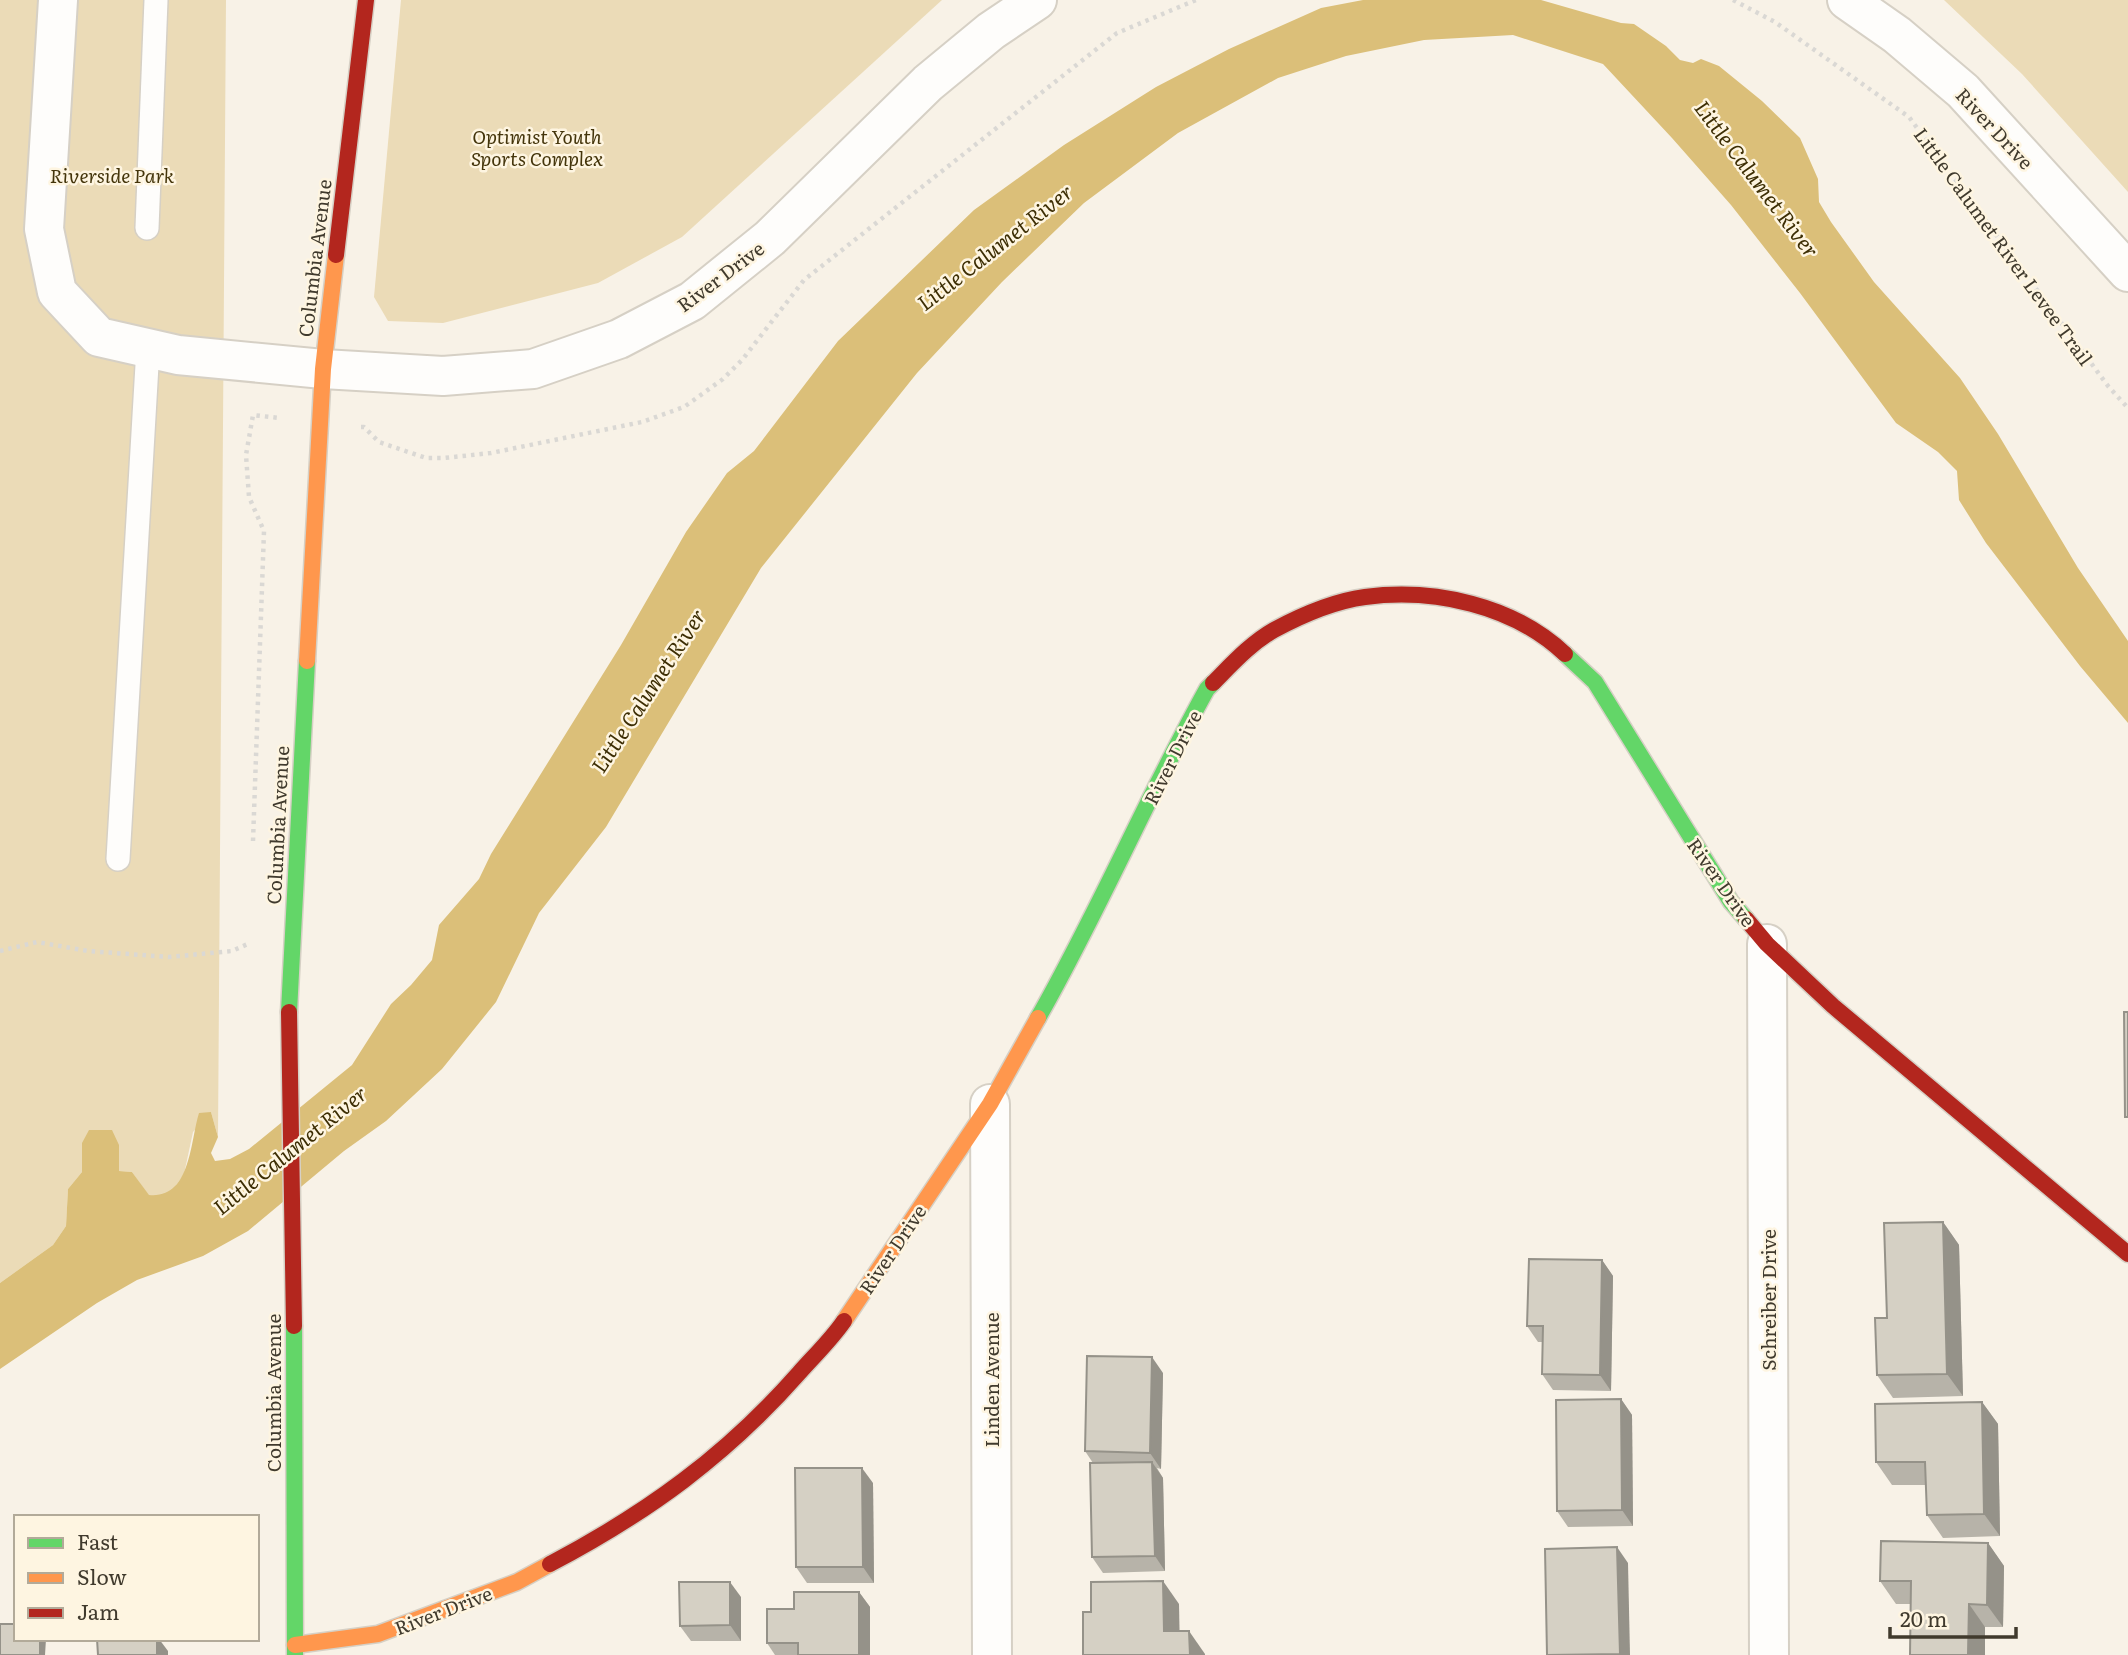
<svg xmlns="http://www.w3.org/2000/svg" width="2128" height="1655" font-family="Literata,serif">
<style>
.green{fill:#ebdbb7}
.water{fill:#dbbf79}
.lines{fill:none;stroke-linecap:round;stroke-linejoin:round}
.lane-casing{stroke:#d6d0c5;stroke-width:26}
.street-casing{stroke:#d6d0c5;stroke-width:42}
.fast-casing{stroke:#d6d0c5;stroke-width:19}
.slow-casing{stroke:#d6d0c5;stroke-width:19}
.jam-casing{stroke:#d6d0c5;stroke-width:19}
.path{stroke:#dad8d4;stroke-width:4.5;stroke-dasharray:3.5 5;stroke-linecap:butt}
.lane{stroke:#fefdfb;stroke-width:23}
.street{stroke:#fefdfb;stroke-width:38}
.fast{stroke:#63d668;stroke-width:16}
.slow{stroke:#ff974d;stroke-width:16}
.jam{stroke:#b3261e;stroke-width:16}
.wall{fill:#b7b3a9}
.shaded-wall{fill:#959289}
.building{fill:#d5d0c4;stroke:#959289;stroke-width:2}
.labels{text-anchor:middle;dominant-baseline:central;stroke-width:5;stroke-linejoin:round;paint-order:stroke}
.street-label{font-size:19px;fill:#403a2d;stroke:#fef5e1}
.park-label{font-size:19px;font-style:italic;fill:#44350b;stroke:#fef5e1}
.water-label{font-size:21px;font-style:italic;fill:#3d2e04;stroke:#fef5e1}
</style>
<rect width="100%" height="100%" fill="#f8f2e7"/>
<g class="green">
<polygon points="0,0 226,0 218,1137 211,1112 193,1132 184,1174 172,1191 159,1196 149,1196 132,1172 119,1171 119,1145 82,1143 82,1172 68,1189 66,1226 53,1245 0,1283"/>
<polygon points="401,0 942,0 682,237 598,283 443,323 388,321 374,297"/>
<polygon points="1944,0 2128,0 2128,192 2022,74"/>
</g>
<path class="water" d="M1363,0H1541L1621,23L1634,24L1666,46L1680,60L1693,63L1701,59L1719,66L1762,101L1800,138L1818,179L1819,202L1831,222L1874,282L1960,378L1998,434L2078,568L2128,641V723L2080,666L1986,543L1959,500L1957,471L1938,452L1896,423L1800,293L1731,205L1672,138L1603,64L1513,35L1424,40L1346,56L1278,78L1178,133L1084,203L1002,282L917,373L761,568L606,827L539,913L496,1002L442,1069L386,1121L344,1151L248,1231L203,1256L137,1280L97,1303L0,1369V1283L53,1245L66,1226L68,1189L82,1172V1143L89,1130H112L119,1145V1171L132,1172L149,1195C191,1199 190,1142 199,1113L211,1112L218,1137L211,1153L215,1161L230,1159L249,1149L352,1065L391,1004L411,985L432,960L439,925L479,879L491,854L621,645L686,532L727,473L754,451L838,341L974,210L1064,145L1156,87L1229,49L1321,8Z"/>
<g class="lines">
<defs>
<g id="lane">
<polyline points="147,228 156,0"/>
<polyline points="118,859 148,348"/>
</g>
<g id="street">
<polyline points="58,0 44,229 57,292 99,337 178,355 323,369 443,376 533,369 619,339 692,301 770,238 928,83 991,31 1037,0"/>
<polyline points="1847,0 1897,35 1963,91 2128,272"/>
<polyline points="1767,944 1769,1655"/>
<polyline points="990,1104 992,1655"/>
</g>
<g id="fast">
<polyline points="1565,654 1595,682 1731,902 1746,919"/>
<polyline points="289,1012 307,661"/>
<path d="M1038,1018C1099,911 1147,797 1207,689L1213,683"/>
<polyline points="294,1326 295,1655"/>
</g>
<g id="slow">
<polyline points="307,661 323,369 336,255"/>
<polyline points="844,1321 990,1104 1038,1018"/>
<polyline points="295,1645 378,1634 517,1582 550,1564"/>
</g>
<g id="jam">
<polyline points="336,255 366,0"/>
<path d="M1213,683C1232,664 1251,643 1274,630C1300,616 1335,601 1365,597C1434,588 1513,605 1565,654"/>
<polyline points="1746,919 1767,944 1833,1006 2128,1254"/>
<polyline points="289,1012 294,1326"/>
<path d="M550,1564C647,1513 726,1456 799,1373C814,1356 831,1340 844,1321"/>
</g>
</defs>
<use href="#lane" class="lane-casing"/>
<use href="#street" class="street-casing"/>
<use href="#fast" class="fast-casing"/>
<use href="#slow" class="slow-casing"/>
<use href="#jam" class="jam-casing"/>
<g class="path">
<polyline points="1733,0 1775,22 1909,117 2108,386 2128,408"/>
<polyline points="361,427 364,427 379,442 426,458 444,458 491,453 642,422 684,407 723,379 742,360 804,280 1117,33 1196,0"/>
<polyline points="253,841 264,531 249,497 246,455 253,415 279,418"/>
<polyline points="0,951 37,942 88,951 169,957 232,951 250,943"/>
</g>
<use href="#lane" class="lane"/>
<use href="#street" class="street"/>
<use href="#fast" class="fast"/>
<use href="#slow" class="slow"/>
<use href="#jam" class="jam"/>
</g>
<g class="wall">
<polygon points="1943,1222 1959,1245 1963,1396 1893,1398 1877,1375"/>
<polygon points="1602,1260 1613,1276 1611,1391 1553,1390 1542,1374 1543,1342 1538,1342 1527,1326"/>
<polygon points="1163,1373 1161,1469 1157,1468 1163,1478 1165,1571 1103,1573 1092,1557 1093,1463 1085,1451"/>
<polygon points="1621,1399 1632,1415 1633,1526 1568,1527 1557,1511"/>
<polygon points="1982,1402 1998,1424 2000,1536 1943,1538 1927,1515 1926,1485 1892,1485 1876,1462"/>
<polygon points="873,1483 874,1583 807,1583 796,1567"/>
<polygon points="1988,1543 2004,1566 2003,1627 1985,1627 1911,1604 1896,1604 1880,1581"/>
<polygon points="859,1592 870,1607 870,1655 775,1655 767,1643"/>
<polygon points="741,1597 741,1641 691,1641 680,1626"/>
</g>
<g class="shaded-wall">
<polygon points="1943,1222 1959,1245 1963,1396 1947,1374"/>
<polygon points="1602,1260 1613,1276 1611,1391 1600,1375"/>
<polygon points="1152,1357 1163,1373 1161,1469 1150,1453"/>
<polygon points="1621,1399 1632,1415 1633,1526 1622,1510"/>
<polygon points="1982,1402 1998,1424 2000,1536 1984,1514"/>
<polygon points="1152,1462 1163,1478 1165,1571 1155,1556"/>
<polygon points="862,1468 873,1483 874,1583 863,1567"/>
<polygon points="1988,1543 2004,1566 2003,1627 1987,1605"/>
<polygon points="1617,1547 1628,1563 1630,1655 1621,1655 1620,1654"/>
<polygon points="1163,1581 1179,1604 1180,1654 1164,1631"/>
<polygon points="730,1582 741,1597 741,1641 730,1625"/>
<polygon points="859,1592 870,1607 870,1655 859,1655"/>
<polygon points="1969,1604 1985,1627 1985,1655 1968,1655"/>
<polygon points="1189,1631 1205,1654 1205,1655 1190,1655"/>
<polygon points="40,1639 46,1639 45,1655 40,1655"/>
<polygon points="157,1639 159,1639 168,1651 168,1655 157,1655"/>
</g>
<g class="building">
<polygon points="2124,1012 2128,1012 2128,1117 2125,1117"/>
<polygon points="1943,1222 1947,1374 1877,1375 1875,1318 1887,1318 1884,1223"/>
<polygon points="1529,1259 1602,1260 1600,1375 1542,1374 1543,1326 1527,1326"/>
<polygon points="1087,1356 1152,1357 1150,1453 1085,1451"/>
<polygon points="1621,1399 1622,1510 1557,1511 1556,1400"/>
<polygon points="1982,1402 1984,1514 1927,1515 1925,1462 1876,1462 1875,1404"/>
<polygon points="1152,1462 1155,1556 1092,1557 1090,1463"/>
<polygon points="795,1468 862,1468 863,1567 796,1567"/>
<polygon points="1881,1541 1988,1543 1987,1605 1969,1604 1968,1655 1910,1655 1911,1581 1880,1581"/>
<polygon points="1617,1547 1620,1654 1547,1655 1545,1549"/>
<polygon points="1163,1581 1164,1631 1189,1631 1190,1655 1083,1655 1083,1612 1091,1612 1091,1582"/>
<polygon points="679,1582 730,1582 730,1625 680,1626"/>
<polygon points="794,1592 859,1592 859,1655 798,1655 798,1643 767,1643 767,1609 794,1609"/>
<polygon points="0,1624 16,1624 16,1639 40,1639 40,1655 0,1655"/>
<polygon points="97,1639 157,1639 157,1655 98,1655"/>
</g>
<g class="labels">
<g class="street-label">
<text transform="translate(1995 128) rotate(47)">River Drive</text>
<text transform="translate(2004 246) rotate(54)">Little Calumet River Levee Trail</text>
<text transform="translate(314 258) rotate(-83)">Columbia Avenue</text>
<text transform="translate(720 276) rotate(-37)">River Drive</text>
<text transform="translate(1172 757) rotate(-63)">River Drive</text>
<text transform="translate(277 825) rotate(-87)">Columbia Avenue</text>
<text transform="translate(1722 882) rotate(55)">River Drive</text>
<text transform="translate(892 1249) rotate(-56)">River Drive</text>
<text transform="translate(1768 1300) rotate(-90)">Schreiber Drive</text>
<text transform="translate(991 1380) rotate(-90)">Linden Avenue</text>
<text transform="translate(273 1393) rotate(-90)">Columbia Avenue</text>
<text transform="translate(443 1610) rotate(-21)">River Drive</text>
</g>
<g class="park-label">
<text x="537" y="136">Optimist Youth<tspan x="537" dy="22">Sports Complex</tspan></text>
<text x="112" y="175">Riverside Park</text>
</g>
<g class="water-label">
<text transform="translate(1758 178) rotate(53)">Little Calumet River</text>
<text transform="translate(994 246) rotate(-38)">Little Calumet River</text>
<text transform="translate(647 690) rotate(-57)">Little Calumet River</text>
<text transform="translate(289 1149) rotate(-39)">Little Calumet River</text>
</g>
</g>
<rect x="14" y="1515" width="245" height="126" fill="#fef5e1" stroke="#b2aa99" stroke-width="2"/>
<rect x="28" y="1538" width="35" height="10" fill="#63d668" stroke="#b2aa99" stroke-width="2"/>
<text x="77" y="1550" font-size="21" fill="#403a2d">Fast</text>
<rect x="28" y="1573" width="35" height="10" fill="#ff974d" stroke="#b2aa99" stroke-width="2"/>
<text x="77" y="1585" font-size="21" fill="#403a2d">Slow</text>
<rect x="28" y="1608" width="35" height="10" fill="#b3261e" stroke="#b2aa99" stroke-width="2"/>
<text x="77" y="1620" font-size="21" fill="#403a2d">Jam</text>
<path d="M1890 1627v10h126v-10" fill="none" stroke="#403a2d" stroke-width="3.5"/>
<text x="1900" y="1627" font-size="21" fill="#403a2d" stroke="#fef5e1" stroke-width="5" paint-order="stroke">20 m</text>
</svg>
